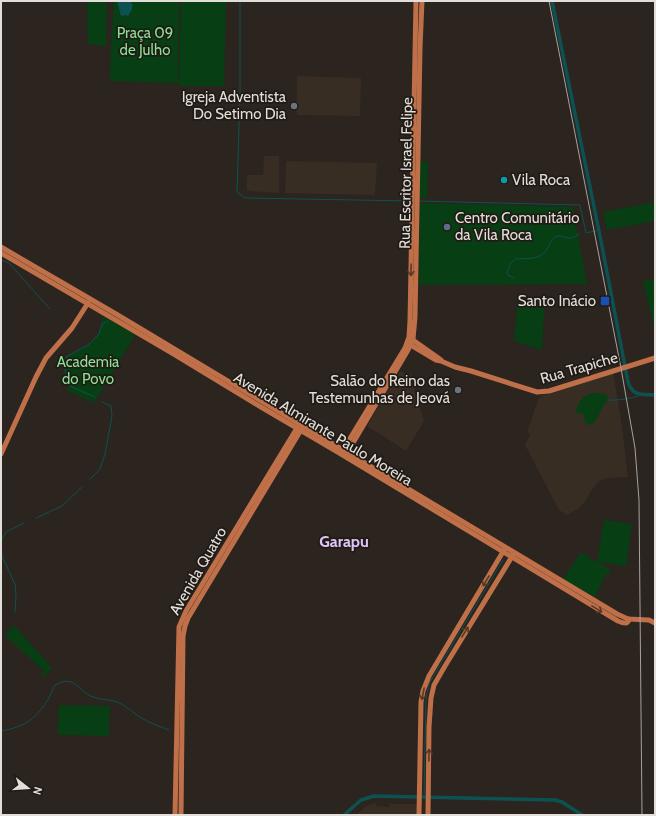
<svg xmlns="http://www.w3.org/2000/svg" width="656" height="816" font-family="Cabin,sans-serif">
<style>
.built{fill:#382d23}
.green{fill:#073e14}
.water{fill:#0d5253}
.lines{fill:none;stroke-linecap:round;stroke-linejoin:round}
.stream{stroke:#0d5253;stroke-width:1}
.canal{stroke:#0d5253;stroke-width:3.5}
.secondary{stroke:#bf7049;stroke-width:5}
.tram{stroke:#a7a29d;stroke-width:1}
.oneway{stroke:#583927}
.worship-dot{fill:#6b7280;stroke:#211b15;stroke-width:1.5}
.culture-dot{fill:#0f9aa8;stroke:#211b15;stroke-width:1.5}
.service-dot{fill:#5c6f8a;stroke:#211b15;stroke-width:1.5}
.transit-dot{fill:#1a4fb4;stroke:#211b15;stroke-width:1.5}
.labels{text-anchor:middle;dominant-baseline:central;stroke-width:3.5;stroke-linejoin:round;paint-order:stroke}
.park-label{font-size:15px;fill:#8ae194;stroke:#211b15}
.poi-label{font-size:15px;fill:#e3deda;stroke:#211b15;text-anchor:end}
.street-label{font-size:15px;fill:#e3deda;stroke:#211b15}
.neighbourhood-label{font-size:16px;font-weight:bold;fill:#dfc4fa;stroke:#211b15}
</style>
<rect width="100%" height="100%" fill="#2b241f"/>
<g class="built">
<polygon points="297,76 361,78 360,116 297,115"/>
<polygon points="264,156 279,156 279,193 251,191 247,190 247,175 263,175"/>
<polygon points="286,161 377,163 375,195 285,193"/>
<polygon points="400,371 412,376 417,384 414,390 424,421 406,451 367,426"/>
<polygon points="613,372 621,420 628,477 607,478 601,480 596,484 583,504 576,510 567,515 559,510 525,445 530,434 527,432 538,400 542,395 553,393"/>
<polygon points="376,803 376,806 389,807 390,804 417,804 417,815 356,815 366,806"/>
</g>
<g class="green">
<polygon points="87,1 107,1 106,46 88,44"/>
<polygon points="114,1 179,1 178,83 110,81 111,48"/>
<polygon points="181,1 226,1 224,86 179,86"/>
<polygon points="418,162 428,162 427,198 417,198"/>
<polygon points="655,202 655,221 607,230 603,212"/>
<polygon points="420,203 573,207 587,284 419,285"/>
<polygon points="655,279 655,330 643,281"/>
<polygon points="518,298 545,298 542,350 514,341"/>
<path d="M103,316L135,335L94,403L66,390L70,383C67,375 61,365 66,357C89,345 98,345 103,316Z"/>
<path d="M600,393L607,395L608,400C606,403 603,405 602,408C598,415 597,424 588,425L585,422L584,415L581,413H576C576,406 582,396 590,394C593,393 597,393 600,393Z"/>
<polygon points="604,520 632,524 626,566 598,562 611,570 609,574 606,574 595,597 563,579 579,555 582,553 597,562"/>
<polygon points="14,625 52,668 44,677 42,675 43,671 42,669 5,636"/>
<polygon points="59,705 110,706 109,736 58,735"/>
</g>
<path class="water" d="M117,1H130C135,6 131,11 128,16L126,15L121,16Z"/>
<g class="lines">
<g class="stream">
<polyline points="240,1 240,95 237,192 245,198 411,201"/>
<polyline points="418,201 580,205 586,233 599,230"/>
<polyline points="1,260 9,263 50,309"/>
<path d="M514,278L508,275L507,273C509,267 510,262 516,259C524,258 534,260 541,255C549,251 550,238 557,236C562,235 566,239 570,238C573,238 576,236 579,234"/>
<path d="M95,397L72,387L70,385C68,377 61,365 66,357L88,345L99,334L102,324L108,321"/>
<path d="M608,400C615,401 637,398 643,394"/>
<polyline points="89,480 100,469 105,454 112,416 111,406 102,402"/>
<polyline points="36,518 62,506 82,487"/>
<polyline points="1,541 6,532 24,523"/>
<polyline points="1,546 2,556 15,584 16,594 15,612"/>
<path d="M1,731C25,727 38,718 50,696C52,692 53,688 55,685C76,674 77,691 93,697C100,700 109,699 117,702C125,705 132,712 140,717C149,723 159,726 169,730"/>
<polyline points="424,797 426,697 430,682 503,560"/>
</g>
<g class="canal">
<path d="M552,1L601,241L628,382C633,397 642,394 655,395"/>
<polyline points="344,815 361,800 374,796 555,800 562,802 582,815"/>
</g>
<g class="secondary">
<polyline points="1,247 116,314 617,614 628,619 649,620 655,623"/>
<path d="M1,253L172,353L261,407L336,451L618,621C623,623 628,625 629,619"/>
<polyline points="410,338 437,357 441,360"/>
<polyline points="409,344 436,360 441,361 455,367 471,371 537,392 549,391 655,358"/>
<polyline points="343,450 405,348 409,337 410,321 416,1"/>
<polyline points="347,453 408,350 413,339 415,317 420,48 422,1"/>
<polyline points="1,454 36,377 46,358 72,328 88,303"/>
<polyline points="175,815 179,627 186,611 297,428"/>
<polyline points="181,815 183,636 185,626 188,618 301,430"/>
<polyline points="419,815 421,702 423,691 429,676 504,550"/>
<polyline points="428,815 429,727 431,698 434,685 445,666 513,555"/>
</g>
<polyline class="tram" points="549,1 621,368 635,448 639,500 642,815"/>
</g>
<defs><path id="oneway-shaft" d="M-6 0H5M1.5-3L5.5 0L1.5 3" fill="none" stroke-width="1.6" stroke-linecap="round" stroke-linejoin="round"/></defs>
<g class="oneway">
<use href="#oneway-shaft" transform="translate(411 270) rotate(91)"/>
<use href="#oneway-shaft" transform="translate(486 581) rotate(121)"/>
<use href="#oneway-shaft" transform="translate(597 609) rotate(31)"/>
<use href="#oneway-shaft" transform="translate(465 632) rotate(-58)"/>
<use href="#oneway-shaft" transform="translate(423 694) rotate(101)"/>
<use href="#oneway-shaft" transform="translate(429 755) rotate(-89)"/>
</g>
<g class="worship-dot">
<circle cx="294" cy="106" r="4"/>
<circle cx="458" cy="390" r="4"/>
</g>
<circle class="culture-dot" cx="504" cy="180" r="4"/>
<circle class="service-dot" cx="447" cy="227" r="4"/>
<rect class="transit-dot" x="600" y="296" width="10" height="10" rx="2"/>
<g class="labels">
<g class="park-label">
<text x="145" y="33">Praça 09<tspan x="145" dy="17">de Julho</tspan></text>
<text x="88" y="362">Academia<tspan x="88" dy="17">do Povo</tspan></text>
</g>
<g class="poi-label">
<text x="286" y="97">Igreja Adventista<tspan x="286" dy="17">Do Setimo Dia</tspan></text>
<text x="512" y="180" text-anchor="start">Vila Roca</text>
<text x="455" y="218" text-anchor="start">Centro Comunitário<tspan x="455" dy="17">da Vila Roca</tspan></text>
<text x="596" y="301">Santo Inácio</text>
<text x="450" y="381">Salão do Reino das<tspan x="450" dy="17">Testemunhas de Jeová</tspan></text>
</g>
<g class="street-label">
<text transform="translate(406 173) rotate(-89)">Rua Escritor Israel Felipe</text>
<text transform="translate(579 368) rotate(-16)">Rua Trapiche</text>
<text transform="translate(323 429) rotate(31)">Avenida Almirante Paulo Moreira</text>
<text transform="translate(198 571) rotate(-60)">Avenida Quatro</text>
</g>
<g class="neighbourhood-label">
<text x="344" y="541">Garapu</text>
</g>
</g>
<rect width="656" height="816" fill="none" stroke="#e3deda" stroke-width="4"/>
<g transform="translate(28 788) rotate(107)" stroke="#211b15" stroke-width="3" paint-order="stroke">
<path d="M0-3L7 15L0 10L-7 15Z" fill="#e3deda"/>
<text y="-6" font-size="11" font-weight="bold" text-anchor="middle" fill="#e3deda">N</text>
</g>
</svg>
